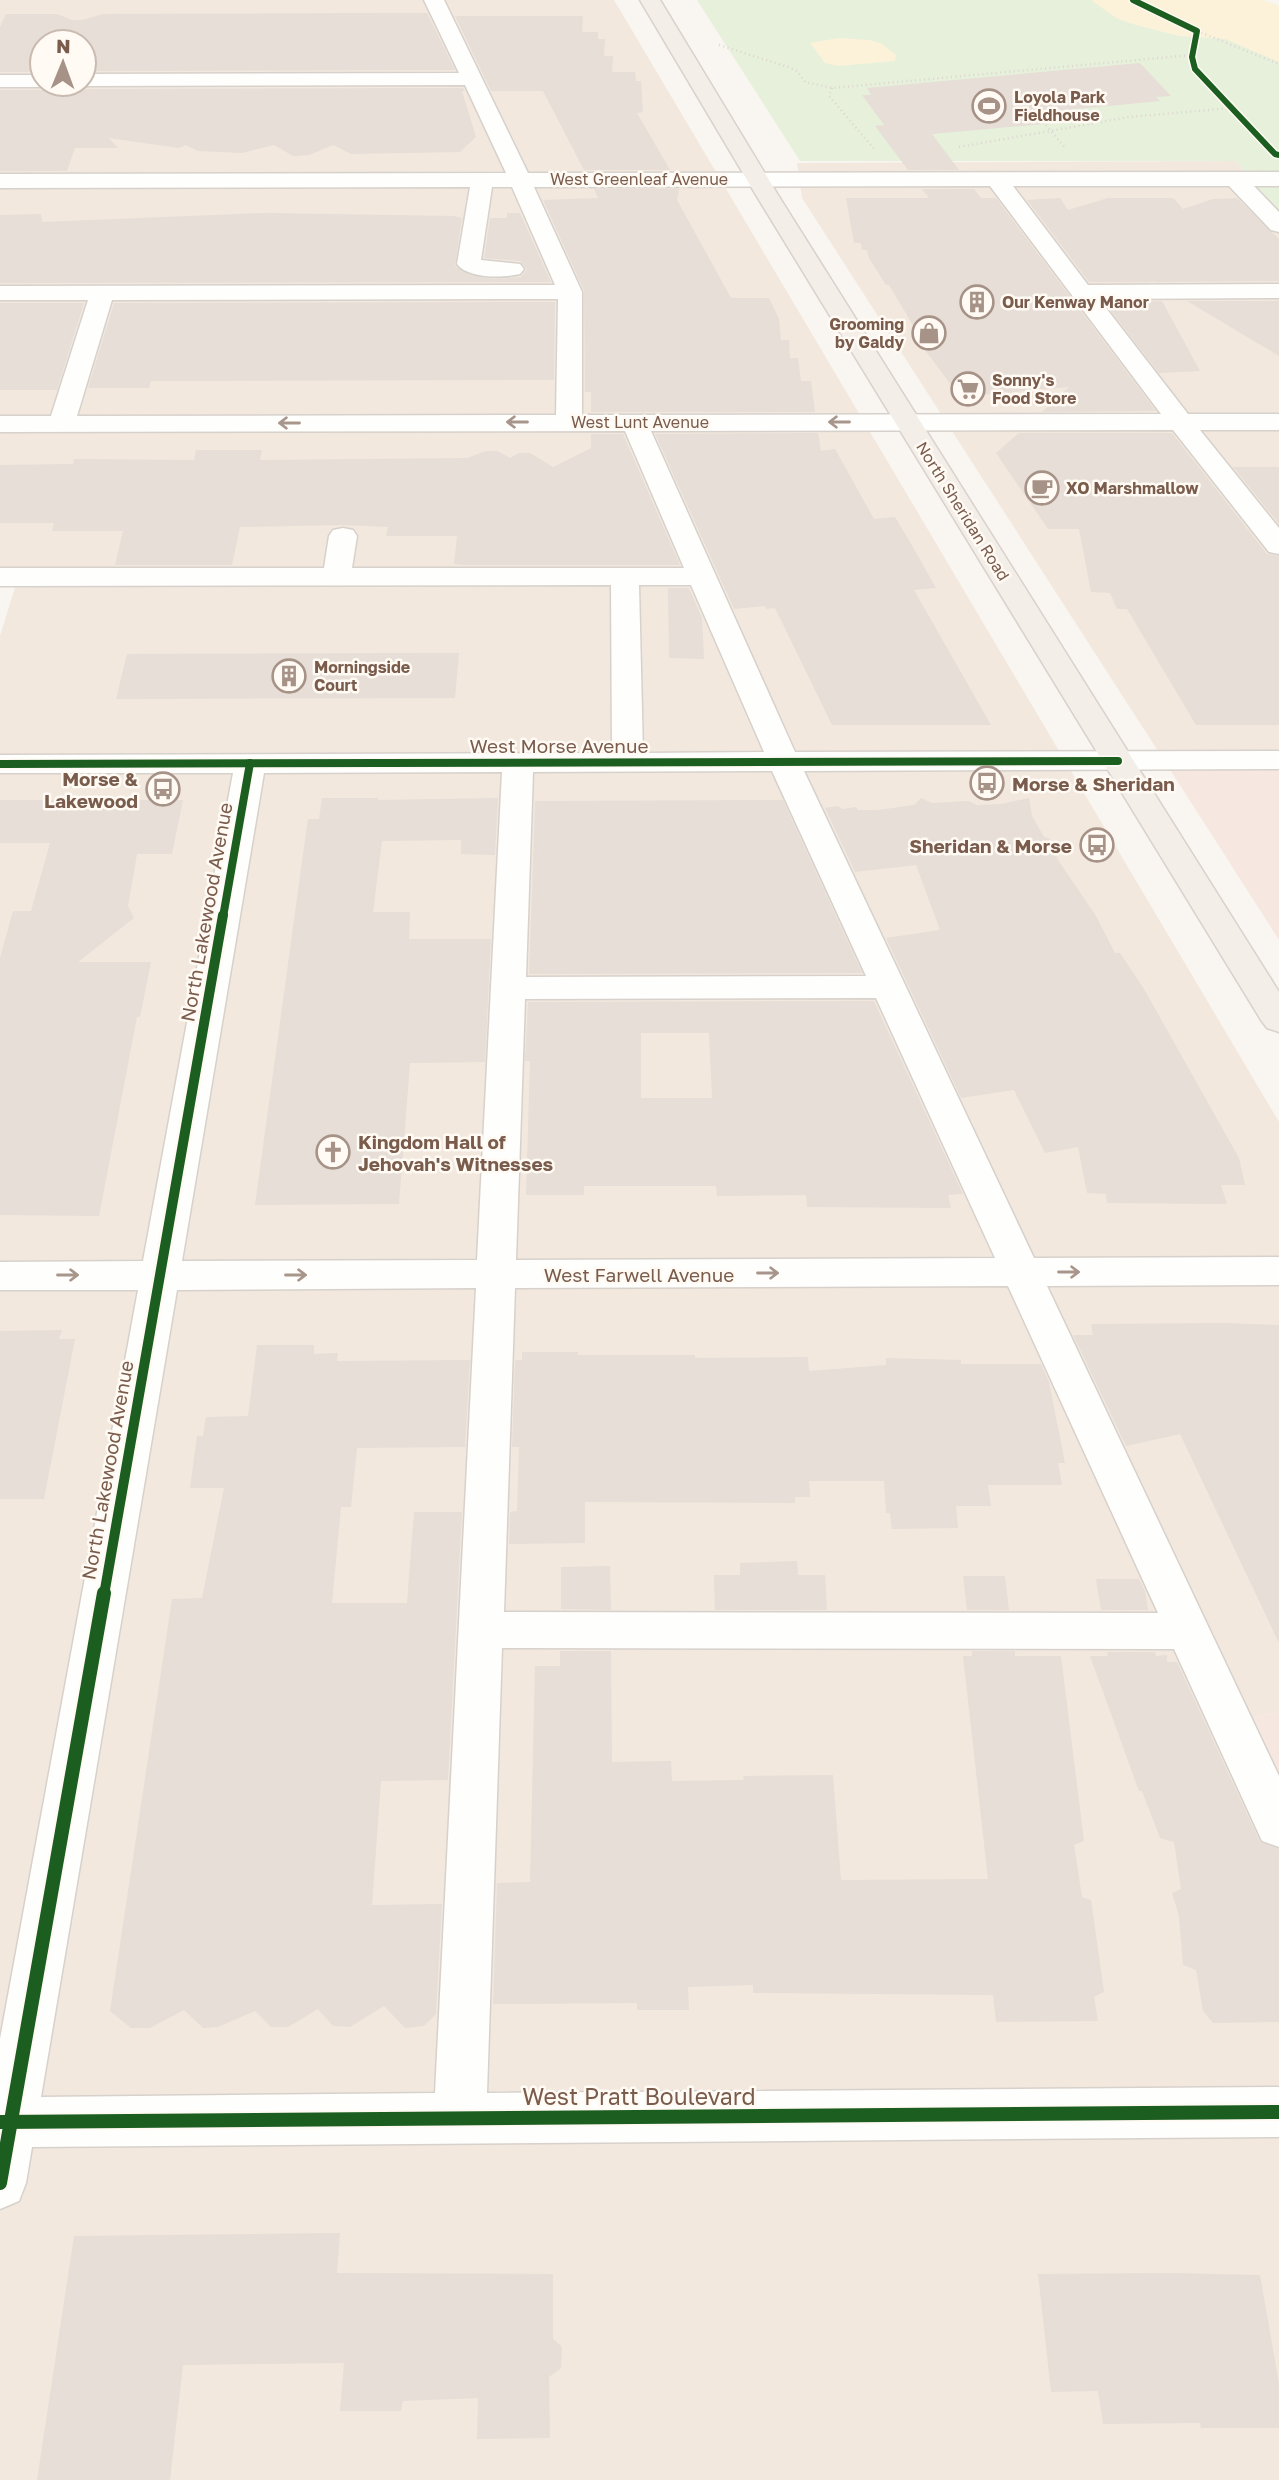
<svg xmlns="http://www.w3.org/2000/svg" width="1279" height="2480" font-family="'Golos Text',sans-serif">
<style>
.residential{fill:#f2e8de;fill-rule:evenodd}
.commercial{fill:#f6e8e1}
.green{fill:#e7f0db}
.sand{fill:#fbf2d9}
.building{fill:#e6ded7;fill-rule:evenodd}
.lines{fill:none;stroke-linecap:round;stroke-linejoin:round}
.minor-casing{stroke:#d7d1cb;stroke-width:3}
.major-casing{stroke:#dad1cc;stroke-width:3}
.path{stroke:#dcd5d0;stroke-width:2.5;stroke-dasharray:1 3.5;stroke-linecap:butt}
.minor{fill:#fefefd;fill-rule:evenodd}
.major{fill:#f3eee8;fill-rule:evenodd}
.cycleway-far3-casing{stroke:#fffaf3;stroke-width:9}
.cycleway-far2-casing{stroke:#fffaf3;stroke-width:11}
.cycleway-far1-casing{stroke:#fffaf3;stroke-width:15}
.cycleway-casing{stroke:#fffaf3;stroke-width:18}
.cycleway-far3{stroke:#1b5e20;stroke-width:6}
.cycleway-far2{stroke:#1b5e20;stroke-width:8}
.cycleway-far1{stroke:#1b5e20;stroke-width:10}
.cycleway{stroke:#1b5e20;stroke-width:14}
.oneway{stroke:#a8958b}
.labels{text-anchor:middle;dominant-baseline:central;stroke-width:5;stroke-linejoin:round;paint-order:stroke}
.far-poi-label{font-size:16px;font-weight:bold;fill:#7a5c4d;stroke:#fffaf3;text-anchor:start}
.far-street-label{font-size:16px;fill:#7a5c4d;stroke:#fffaf3}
.street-label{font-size:19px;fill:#7a5c4d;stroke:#fffaf3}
.poi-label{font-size:19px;font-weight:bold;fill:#7a5c4d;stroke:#fffaf3;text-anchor:end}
.near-street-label{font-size:23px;fill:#7a5c4d;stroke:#fffaf3}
</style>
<rect width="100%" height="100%" fill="#f9f5f0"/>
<g class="residential">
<path d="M0,0H614L1279,1122V1712L1238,1720L1279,1812V2480H0V636L17,581L0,580ZM42,42H84V84H42Z"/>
<polygon points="1236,161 1279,212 1279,765 1167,765 802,198 797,163"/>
</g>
<g class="commercial">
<polygon points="1167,765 1279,765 1279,940"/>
<polygon points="1279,1712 1279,1812 1237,1720"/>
</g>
<polygon class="green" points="697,0 1263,0 1279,6 1279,212 1236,161 800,161"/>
<g class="sand">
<polygon points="1091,0 1263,0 1279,6 1279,62 1225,39 1179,36 1136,25 1116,18"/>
<polygon points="839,38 870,40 882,44 896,55 895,61 839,66 825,63 810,43"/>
</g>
<g class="building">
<polygon points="406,13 427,13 455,70 84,71 84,42 42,42 42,72 0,72 0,27 6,14 57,14 72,20 83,20 102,14"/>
<polygon points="455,16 583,16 582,32 598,32 598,39 605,39 604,56 613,56 612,72 635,72 636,81 641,81 643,112 637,113 670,170 584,170 543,91 491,91"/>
<polygon points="1140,63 1171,96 1156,97 1160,101 1056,111 1066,122 932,134 959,170 908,170 875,126 884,125 862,95 871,95 867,88"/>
<polygon points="52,84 73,84 84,89 463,88 465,91 462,91 476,137 460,152 351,154 333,145 309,155 293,156 274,145 242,153 198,151 186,145 179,148 109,138 118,148 75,148 67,171 0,171 0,90 42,90"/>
<polygon points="594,189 679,189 677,200 731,298 769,298 779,319 781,340 789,340 790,358 798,358 801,381 811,381 815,412 591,412 591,392 585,392 584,291 543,200 598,198"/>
<polygon points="922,189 974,189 981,198 996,198 1156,411 1042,412 1069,387 960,397 925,350 926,347 889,285 886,285 869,258 867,250 862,250 861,243 854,243 846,198 929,198"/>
<polygon points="1060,198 1068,210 1108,198 1173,198 1183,209 1213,199 1237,198 1279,239 1279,281 1154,282 1150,280 1152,282 1089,282 1027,200"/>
<polygon points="265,213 454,216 462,218 455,266 469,275 496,279 521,277 527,269 520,261 484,258 490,218 507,218 507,213 520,213 551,282 0,283 0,215 41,214 42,222"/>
<polygon points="1162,301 1200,371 1159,373 1104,302"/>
<polygon points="1187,301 1279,301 1279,356"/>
<polygon points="555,302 554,380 151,381 149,388 88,388 114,303"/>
<polygon points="0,303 84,303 57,390 0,390"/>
<polygon points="818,433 821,451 835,449 874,519 895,517 910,542 936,588 914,590 991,725 832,725 775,608 767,609 765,606 734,609 655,434"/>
<polygon points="1019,433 1172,433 1267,554 1279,556 1279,725 1196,725 1127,609 1117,609 1110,593 1091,592 1079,529 1048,529 996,453"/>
<polygon points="591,434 623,434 680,565 461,565 454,564 457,536 386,536 388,527 344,525 240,527 232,565 115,565 123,531 52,531 54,523 0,523 0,465 73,464 74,459 194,460 196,450 262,450 260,460 467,458 486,451 497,451 510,458 519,453 530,453 553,467 591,448"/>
<polygon points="1233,467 1279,467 1279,524"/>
<polygon points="668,588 689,588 702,618 704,659 669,658"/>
<polygon points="459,653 455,698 116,699 127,654"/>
<polygon points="322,798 378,798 378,800 498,798 495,855 461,854 461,840 382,841 373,912 410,912 409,939 491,939 485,1062 410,1063 399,1204 255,1205 304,847 308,819 319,819"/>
<polygon points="921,798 932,803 968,801 977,805 1001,804 1029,798 1032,816 1044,837 1050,839 1058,860 1096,916 1115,953 1120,953 1144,989 1239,1158 1245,1185 1221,1185 1227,1204 1107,1203 1106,1194 1087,1193 1078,1147 1045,1153 1014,1090 961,1098 886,938 940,930 916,865 855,872 825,808 837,806 843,809 856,807 858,810 878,810 914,805"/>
<polygon points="0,800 183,800 172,854 137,854 128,906 134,918 78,962 151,962 140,1017 137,1017 99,1216 0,1215 0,958 13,911 31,911 50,843 0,843"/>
<polygon points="783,800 862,973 529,974 535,801"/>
<path d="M874,1001L963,1194L948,1195L951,1208L807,1207L806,1195L717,1196L716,1186H584V1195H526L530,1061H525L528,1002ZM641,1033H709L712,1098H641Z"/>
<polygon points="1223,1323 1279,1325 1279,1643 1180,1434 1126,1446 1073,1335 1093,1335 1091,1324"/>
<polygon points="62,1330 59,1339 75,1339 44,1499 0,1499 0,1331"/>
<polygon points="257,1345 314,1345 314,1354 338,1353 337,1361 470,1360 465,1447 357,1448 351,1507 341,1507 332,1603 407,1603 414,1512 462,1512 448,1780 381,1781 372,1905 442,1904 436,2014 424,2026 405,2028 384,2006 350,2027 333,2026 318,2009 288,2027 271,2027 255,2011 218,2027 203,2028 184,2010 150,2028 131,2028 110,2011 172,1599 202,1598 224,1488 190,1488 197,1436 203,1436 206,1417 248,1416"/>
<polygon points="522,1352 578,1352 578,1355 695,1355 695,1358 808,1357 809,1371 886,1365 886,1358 961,1360 961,1364 1041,1364 1049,1382 1065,1463 1058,1463 1062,1485 988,1485 991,1506 956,1506 958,1528 892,1529 890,1513 886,1513 884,1481 809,1481 810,1497 795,1497 795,1503 585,1502 585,1543 509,1544 510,1512 517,1511 519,1447 512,1447 515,1360 522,1360"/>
<polygon points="797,1561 798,1575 825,1575 827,1610 715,1610 714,1575 740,1575 740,1563"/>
<polygon points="610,1566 611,1610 561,1609 561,1567"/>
<polygon points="963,1576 1005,1576 1009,1610 967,1610"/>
<polygon points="1096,1579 1139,1579 1145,1591 1148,1610 1101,1610"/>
<polygon points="560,1651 611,1651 612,1762 671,1761 672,1781 744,1780 743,1776 833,1775 841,1880 988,1879 963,1656 972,1656 972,1651 1015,1651 1015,1656 1061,1656 1084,1841 1074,1845 1082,1897 1091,1900 1104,1992 1094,1997 1098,2021 996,2022 993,1995 753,1993 753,1985 688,1987 689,2010 637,2010 637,2003 493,2004 497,1883 530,1882 535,1666 560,1666"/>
<polygon points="1107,1652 1155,1652 1156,1656 1167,1655 1167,1662 1177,1662 1260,1842 1279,1849 1279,2022 1213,2023 1203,2011 1196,1970 1183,1965 1179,1916 1172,1893 1181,1889 1174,1842 1160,1838 1142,1791 1139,1791 1090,1656 1108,1656"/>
<polygon points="340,2233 337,2273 553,2274 553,2339 562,2347 561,2368 549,2377 550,2438 477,2439 478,2398 403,2401 401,2411 340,2411 344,2363 183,2365 170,2480 37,2480 74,2236"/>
<polygon points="1171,2273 1260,2275 1279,2384 1279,2428 1201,2428 1200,2423 1103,2424 1098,2391 1051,2392 1038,2274"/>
</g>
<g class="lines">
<defs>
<g id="minor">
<path d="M424,0H444L528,173L1279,172V186H1254L1279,212V232L1271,230L1229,186H1013L1088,285L1279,284V298L1099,299L1188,414H1279V430H1200L1279,528V554L1269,552L1173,430L651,431L795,752L1279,751V769L804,771L1034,1258L1279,1257V1285L1047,1286L1279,1776V1847L1262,1841L1174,1649L502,1648L487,2093L1279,2087V2137L32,2147L26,2183L19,2201L0,2209V2039L138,1290H0V1262L143,1261L233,773H0V755L612,753L611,585L0,586V568H324L329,536L333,530L343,528L353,530L357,536L352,568H684L625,431L0,432V416H51L88,300H0V286L555,285L512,187H492L481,260L520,264L524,269L520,274C504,278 468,279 457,264L470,187L0,188V174L506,173L465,85L84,86L76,84H84V74L459,73ZM990,186L1161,414L582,415V292L534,187ZM558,299L556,415L77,416L112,300ZM639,585H691L764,752L643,753ZM772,771L866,976L526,977L533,772ZM502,772L477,1260L182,1261L264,773ZM876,998L995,1258L516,1260L525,999ZM1008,1286L1158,1613L504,1612L515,1288ZM476,1288L435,2093L41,2097L177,1290Z"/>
<polygon points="0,75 42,75 42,84 50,84 42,87 0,87"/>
</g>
<polygon id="major" points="640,0 660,0 778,195 1279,992 1279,1032 1267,1028 1261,1020 756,195"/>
</defs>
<use href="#minor" class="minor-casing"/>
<use href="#major" class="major-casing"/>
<g class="path">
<polyline points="1197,31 1279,64"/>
<polyline points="719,45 788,67 797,71 805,82 832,88 1192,55"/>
<polyline points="832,88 829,96 875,150"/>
<polyline points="1046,125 1066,149"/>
<polyline points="959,147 1129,117 1231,108"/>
</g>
<use href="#minor" class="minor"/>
<use href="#major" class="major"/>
<defs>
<polyline id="cycleway-far3" points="1133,0 1197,31 1192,57 1195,69 1275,154 1279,155"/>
<g id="cycleway-far2">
<polyline points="0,764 1118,761"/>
<polyline points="223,917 250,763"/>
</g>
<polyline id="cycleway-far1" points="104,1595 223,915"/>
<g id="cycleway">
<polyline points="0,2122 1279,2112"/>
<polyline points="0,2183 104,1593"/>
</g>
</defs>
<use href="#cycleway-far3" class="cycleway-far3-casing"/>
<use href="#cycleway-far2" class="cycleway-far2-casing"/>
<use href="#cycleway-far1" class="cycleway-far1-casing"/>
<use href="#cycleway" class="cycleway-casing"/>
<use href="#cycleway-far3" class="cycleway-far3"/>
<use href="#cycleway-far2" class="cycleway-far2"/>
<use href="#cycleway-far1" class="cycleway-far1"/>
<use href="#cycleway" class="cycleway"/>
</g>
<defs><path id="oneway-shaft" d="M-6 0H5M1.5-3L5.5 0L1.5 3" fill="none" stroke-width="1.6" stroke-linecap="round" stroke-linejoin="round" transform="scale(1.75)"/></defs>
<g class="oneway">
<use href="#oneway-shaft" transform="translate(517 422) rotate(180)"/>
<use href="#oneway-shaft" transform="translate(839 422) rotate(180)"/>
<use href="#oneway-shaft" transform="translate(289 423) rotate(180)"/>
<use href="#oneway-shaft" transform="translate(1069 1272)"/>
<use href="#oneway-shaft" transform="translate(768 1273)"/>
<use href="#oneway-shaft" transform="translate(68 1275)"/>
<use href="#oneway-shaft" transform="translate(296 1275)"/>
</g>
<defs>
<symbol id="stadium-ring" viewBox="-11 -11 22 22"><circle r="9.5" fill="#fffaf3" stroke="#a69286" stroke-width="1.5"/><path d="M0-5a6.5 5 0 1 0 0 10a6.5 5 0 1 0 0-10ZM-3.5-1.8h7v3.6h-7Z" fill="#a69286"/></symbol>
<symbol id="building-ring" viewBox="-11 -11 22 22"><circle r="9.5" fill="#fffaf3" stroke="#a69286" stroke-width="1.5"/><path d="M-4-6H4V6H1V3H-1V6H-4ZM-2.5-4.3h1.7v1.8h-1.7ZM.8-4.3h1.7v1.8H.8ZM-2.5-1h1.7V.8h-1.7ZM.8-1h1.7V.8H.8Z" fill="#a69286"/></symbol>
<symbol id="shop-ring" viewBox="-11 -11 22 22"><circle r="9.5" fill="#fffaf3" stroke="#a69286" stroke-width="1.5"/><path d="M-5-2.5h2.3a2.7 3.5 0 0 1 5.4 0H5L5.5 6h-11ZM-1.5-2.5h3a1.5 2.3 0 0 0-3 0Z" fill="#a69286"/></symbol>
<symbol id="supermarket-ring" viewBox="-11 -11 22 22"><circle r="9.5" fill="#fffaf3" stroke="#a69286" stroke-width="1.5"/><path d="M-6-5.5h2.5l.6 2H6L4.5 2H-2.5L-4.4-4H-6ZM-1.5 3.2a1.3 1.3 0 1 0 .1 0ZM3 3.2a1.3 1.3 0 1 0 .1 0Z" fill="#a69286"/></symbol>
<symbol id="cafe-ring" viewBox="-11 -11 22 22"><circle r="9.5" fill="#fffaf3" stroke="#a69286" stroke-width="1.5"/><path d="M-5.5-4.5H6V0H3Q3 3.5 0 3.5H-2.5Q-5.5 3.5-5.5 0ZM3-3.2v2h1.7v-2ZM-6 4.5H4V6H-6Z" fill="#a69286"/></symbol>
<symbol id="bus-ring" viewBox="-11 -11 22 22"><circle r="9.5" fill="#fffaf3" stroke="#a69286" stroke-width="1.5"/><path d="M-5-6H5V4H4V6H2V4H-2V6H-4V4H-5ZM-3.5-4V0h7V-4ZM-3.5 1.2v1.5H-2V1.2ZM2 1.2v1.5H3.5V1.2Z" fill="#a69286"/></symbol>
<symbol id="church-ring" viewBox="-11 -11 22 22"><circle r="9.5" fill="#fffaf3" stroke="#a69286" stroke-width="1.5"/><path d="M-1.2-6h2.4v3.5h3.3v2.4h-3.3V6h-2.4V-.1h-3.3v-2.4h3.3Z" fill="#a69286"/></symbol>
</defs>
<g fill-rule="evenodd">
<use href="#stadium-ring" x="970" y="87" width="38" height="38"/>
<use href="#building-ring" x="958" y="283" width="38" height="38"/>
<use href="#shop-ring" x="910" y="314" width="38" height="38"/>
<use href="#supermarket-ring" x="949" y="370" width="38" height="38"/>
<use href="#cafe-ring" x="1023" y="469" width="38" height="38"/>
<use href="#building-ring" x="270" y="657" width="38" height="38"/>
<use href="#bus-ring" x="968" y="764" width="38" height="38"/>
<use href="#bus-ring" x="144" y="770" width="38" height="38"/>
<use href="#bus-ring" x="1078" y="826" width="38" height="38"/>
<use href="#church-ring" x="314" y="1133" width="38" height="38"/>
</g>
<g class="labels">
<g class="far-poi-label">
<text x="1014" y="97">Loyola Park<tspan x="1014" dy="18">Fieldhouse</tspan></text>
<text x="1002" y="302">Our Kenway Manor</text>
<text x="904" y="324" text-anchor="end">Grooming<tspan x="904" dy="18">by Galdy</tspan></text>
<text x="992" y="380">Sonny's<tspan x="992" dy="18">Food Store</tspan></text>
<text x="1066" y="488">XO Marshmallow</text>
<text x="314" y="667">Morningside<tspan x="314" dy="18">Court</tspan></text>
</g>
<g class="far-street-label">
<text x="639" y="179">West Greenleaf Avenue</text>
<text x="640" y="422">West Lunt Avenue</text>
<text transform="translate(963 511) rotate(58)">North Sheridan Road</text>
</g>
<g class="street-label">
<text x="559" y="745">West Morse Avenue</text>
<text transform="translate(206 912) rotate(-80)">North Lakewood Avenue</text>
<text x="639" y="1274">West Farwell Avenue</text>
<text transform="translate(107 1470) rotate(-80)">North Lakewood Avenue</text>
</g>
<g class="poi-label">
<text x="138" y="778">Morse &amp;<tspan x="138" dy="22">Lakewood</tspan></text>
<text x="1012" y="783" text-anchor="start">Morse &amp; Sheridan</text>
<text x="1072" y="845">Sheridan &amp; Morse</text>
<text x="358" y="1141" text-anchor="start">Kingdom Hall of<tspan x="358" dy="22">Jehovah's Witnesses</tspan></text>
</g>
<g class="near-street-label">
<text x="639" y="2096">West Pratt Boulevard</text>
</g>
</g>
<g transform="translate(63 63) rotate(1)"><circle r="33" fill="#fffaf3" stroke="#cabbb1" stroke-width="2"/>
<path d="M0-5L12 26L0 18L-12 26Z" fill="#a69286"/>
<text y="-10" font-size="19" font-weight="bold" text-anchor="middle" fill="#7a5c4d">N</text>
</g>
</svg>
